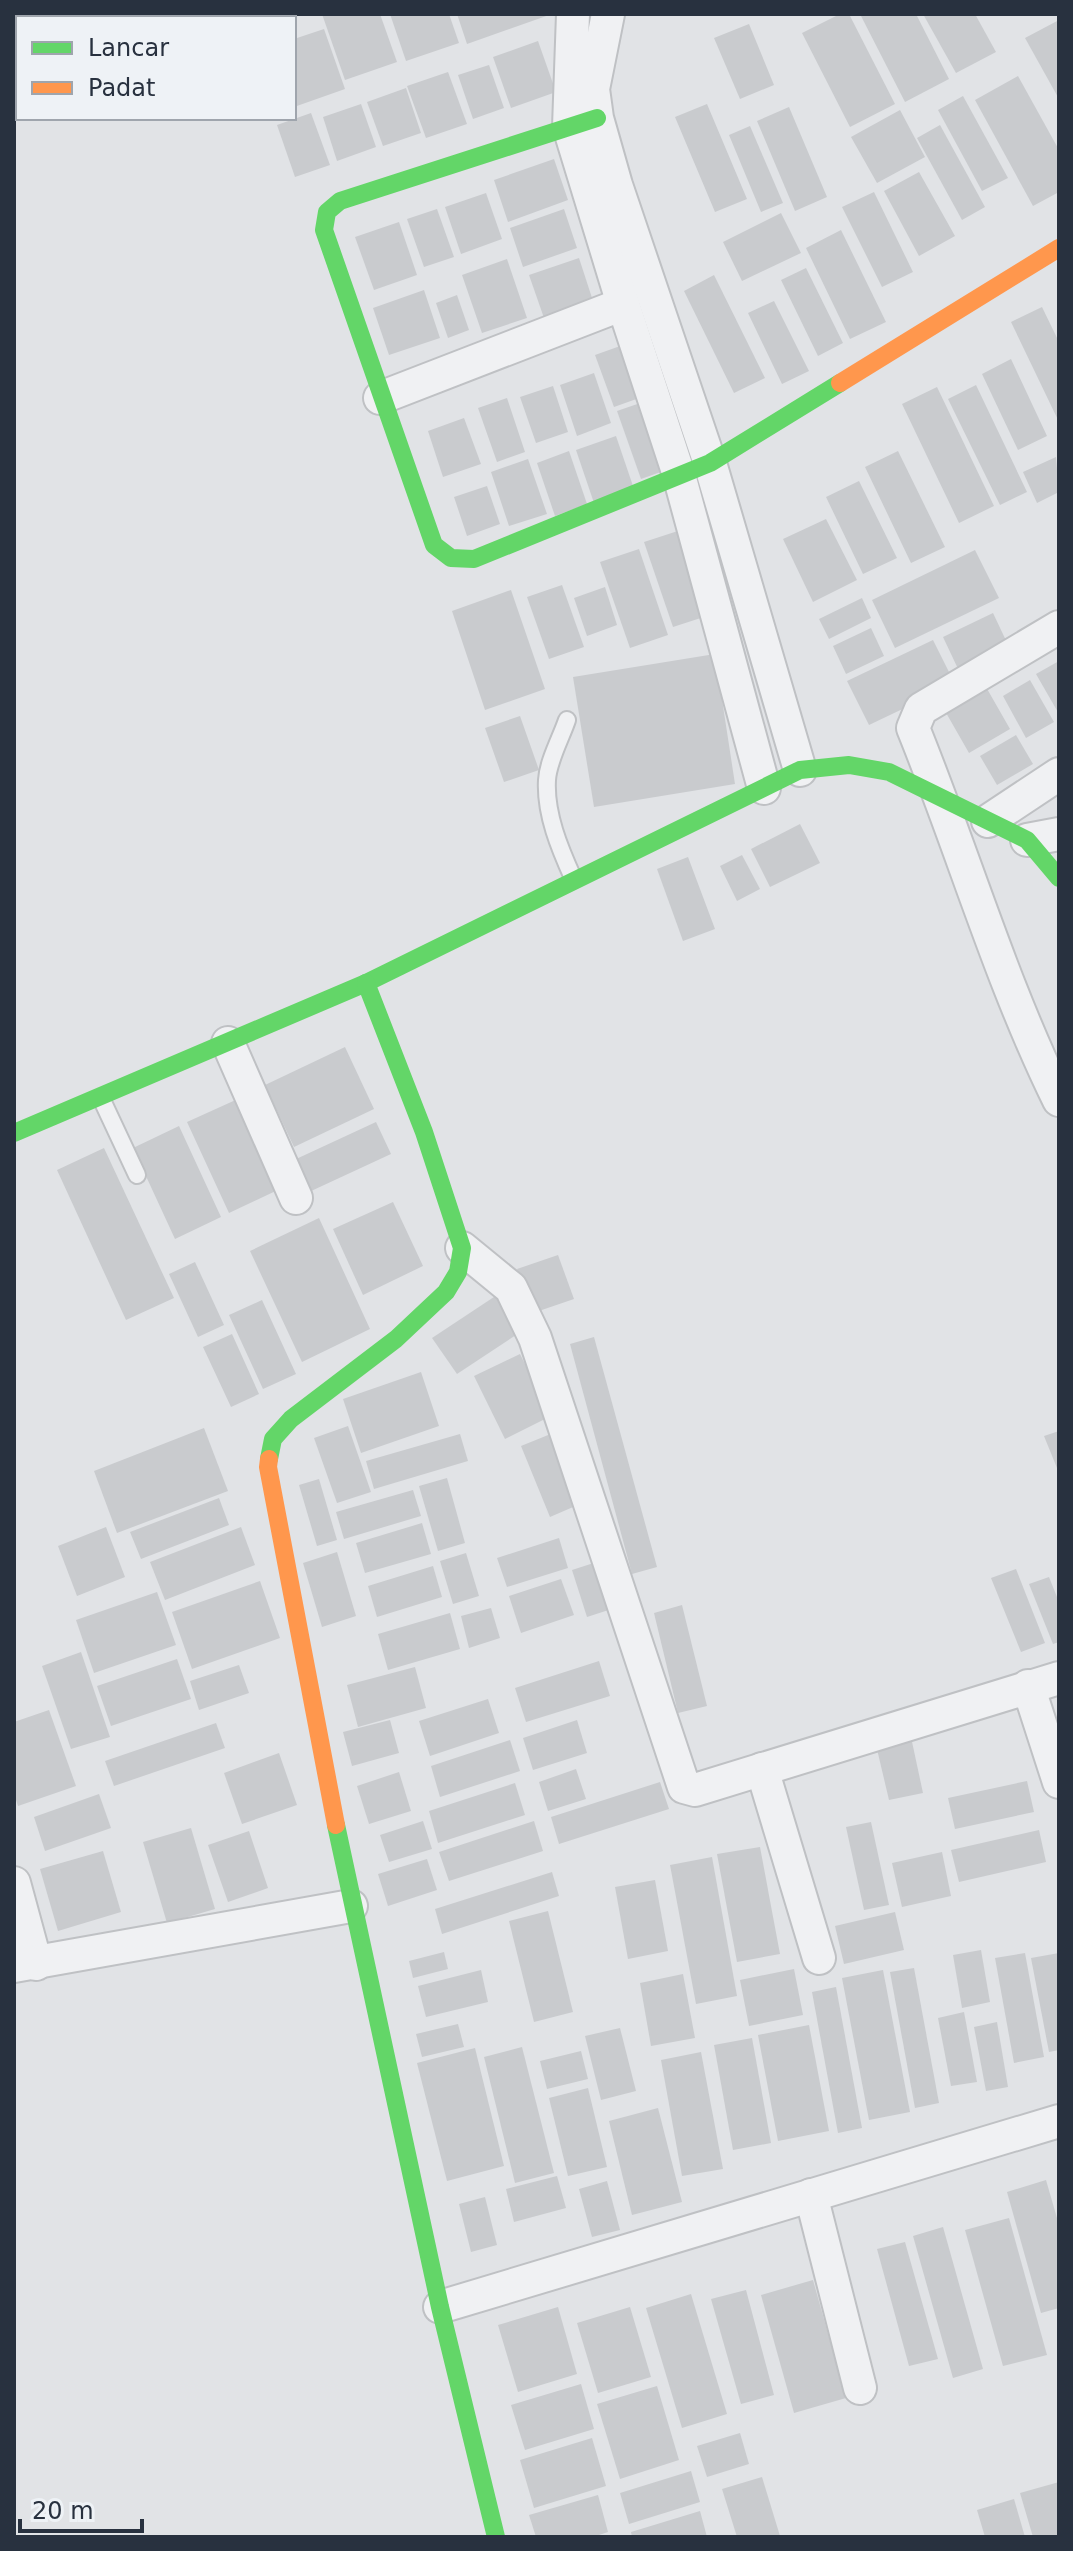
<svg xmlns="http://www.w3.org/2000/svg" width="1073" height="2551" font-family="'DejaVu Sans',sans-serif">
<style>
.building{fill:#c9cbce}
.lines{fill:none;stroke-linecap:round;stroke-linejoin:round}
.lane-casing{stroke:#bfc1c4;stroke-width:20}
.street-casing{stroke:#bfc1c4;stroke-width:36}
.lane{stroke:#f0f1f3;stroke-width:16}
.street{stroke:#f0f1f3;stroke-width:32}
.fast{stroke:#63d668;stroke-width:18}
.slow{stroke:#ff974d;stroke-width:18}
</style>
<rect width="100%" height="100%" fill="#e1e3e6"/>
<g class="building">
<polygon points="322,14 380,14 397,62 345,80"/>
<polygon points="390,14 449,14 459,43 406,61"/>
<polygon points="457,14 552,14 467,44"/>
<polygon points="840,14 849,14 895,104 850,127 802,33"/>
<polygon points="860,14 916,14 949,79 905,102"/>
<polygon points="923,14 975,14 996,52 956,73"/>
<polygon points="1059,20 1059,99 1025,38"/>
<polygon points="749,24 774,85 740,99 714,38"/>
<polygon points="324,29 345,89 294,107 294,39"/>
<polygon points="538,41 556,92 511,108 493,57"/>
<polygon points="489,65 504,108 473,119 458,75"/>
<polygon points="448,72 467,124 426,138 407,86"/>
<polygon points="1018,76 1059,150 1059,192 1033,206 975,100"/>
<polygon points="406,88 421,133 383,146 367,102"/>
<polygon points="963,96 1008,178 982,191 938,110"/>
<polygon points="361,104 376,147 337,161 323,117"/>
<polygon points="707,104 747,199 715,212 675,117"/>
<polygon points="789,107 827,197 795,211 757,121"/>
<polygon points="900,110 925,157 877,183 851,137"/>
<polygon points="311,113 330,165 295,177 277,125"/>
<polygon points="940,125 985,207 962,220 917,138"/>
<polygon points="750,126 783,203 761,212 729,135"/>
<polygon points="554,159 568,200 508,222 494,180"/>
<polygon points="919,172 955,236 919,256 884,191"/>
<polygon points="874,192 913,272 882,287 842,207"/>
<polygon points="486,193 502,239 461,254 445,207"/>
<polygon points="437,209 454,257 424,267 407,219"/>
<polygon points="564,209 577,248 523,267 510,228"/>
<polygon points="781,213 801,253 742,281 723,242"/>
<polygon points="399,222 417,275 374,290 355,237"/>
<polygon points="841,230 886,322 850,339 806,248"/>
<polygon points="579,258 593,301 544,318 529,275"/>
<polygon points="507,259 527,318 482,333 462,275"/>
<polygon points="806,268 843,343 818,356 781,280"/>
<polygon points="714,275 765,378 734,393 684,291"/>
<polygon points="424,290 440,338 389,355 373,308"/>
<polygon points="457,295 469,330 448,338 436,303"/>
<polygon points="774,301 809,371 782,384 748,313"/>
<polygon points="1042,307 1059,342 1059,422 1011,322"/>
<polygon points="623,345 642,397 614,407 595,355"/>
<polygon points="1011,359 1047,436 1018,450 982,374"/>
<polygon points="594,373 611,423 577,436 560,385"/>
<polygon points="976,385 1027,492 1000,505 948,399"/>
<polygon points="553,386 568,432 536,443 520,397"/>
<polygon points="937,387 994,506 959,523 902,404"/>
<polygon points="507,398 525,452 497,462 478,408"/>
<polygon points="649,400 672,468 641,479 617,411"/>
<polygon points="464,418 481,464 443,477 428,431"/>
<polygon points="616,436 634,489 594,503 576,450"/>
<polygon points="569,451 587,504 555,516 537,463"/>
<polygon points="898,451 945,547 911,563 865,467"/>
<polygon points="1056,457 1059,492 1037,503 1023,472"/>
<polygon points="528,459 547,514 509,526 491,472"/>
<polygon points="859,481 897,558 863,574 826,497"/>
<polygon points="487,486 500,524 467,536 454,497"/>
<polygon points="826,519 857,580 813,602 783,539"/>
<polygon points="684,529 713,614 673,627 644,542"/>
<polygon points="639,549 668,635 630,648 600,562"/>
<polygon points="975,550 999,598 895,648 872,600"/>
<polygon points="562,585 584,647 549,659 527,597"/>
<polygon points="605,587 617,625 587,636 574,598"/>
<polygon points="511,590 545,689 485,710 452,611"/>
<polygon points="862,598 871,618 829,639 819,619"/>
<polygon points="993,613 1010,649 960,673 943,637"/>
<polygon points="871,628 884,656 846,674 833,646"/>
<polygon points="933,640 955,684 869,725 847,681"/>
<polygon points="715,654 735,784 594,807 573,677"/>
<polygon points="1059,661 1059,714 1036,674"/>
<polygon points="1030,680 1054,722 1026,738 1003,696"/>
<polygon points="986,687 1010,729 969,753 945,711"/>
<polygon points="520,716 539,770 504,782 485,728"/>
<polygon points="1016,735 1033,764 997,785 980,756"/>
<polygon points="800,824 820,863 770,887 751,849"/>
<polygon points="742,855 760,889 737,901 720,866"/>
<polygon points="688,857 715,929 683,941 657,869"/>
<polygon points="345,1047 374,1109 294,1147 265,1085"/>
<polygon points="240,1098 282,1188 229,1213 187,1122"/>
<polygon points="376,1122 391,1154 309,1192 294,1160"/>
<polygon points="179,1126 221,1217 175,1239 133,1148"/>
<polygon points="104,1148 174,1298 126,1320 57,1170"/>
<polygon points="393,1202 423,1266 363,1295 333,1229"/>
<polygon points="319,1218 370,1329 302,1362 250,1251"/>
<polygon points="558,1255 574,1299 533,1313 517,1269"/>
<polygon points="195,1262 224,1325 198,1337 169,1274"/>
<polygon points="500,1293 525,1329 457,1374 432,1338"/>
<polygon points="262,1300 296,1374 263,1389 229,1315"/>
<polygon points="232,1334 259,1394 231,1407 203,1347"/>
<polygon points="594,1337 657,1567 632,1574 570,1344"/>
<polygon points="520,1354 551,1416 505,1439 474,1376"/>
<polygon points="421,1372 439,1426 361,1453 343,1399"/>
<polygon points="348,1426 371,1492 337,1503 314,1438"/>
<polygon points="204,1428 228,1491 117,1533 94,1471"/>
<polygon points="558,1431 587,1501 550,1517 521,1446"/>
<polygon points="1059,1431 1059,1473 1044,1436"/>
<polygon points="460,1434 468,1461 374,1489 366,1461"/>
<polygon points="447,1478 465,1543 438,1551 419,1486"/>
<polygon points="319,1479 337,1540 317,1546 299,1485"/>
<polygon points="413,1490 421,1516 344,1539 336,1512"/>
<polygon points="219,1498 229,1525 141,1559 130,1532"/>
<polygon points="422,1523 431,1554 365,1573 356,1543"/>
<polygon points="106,1527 125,1577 77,1596 58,1546"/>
<polygon points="241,1527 255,1565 165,1600 150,1562"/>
<polygon points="559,1538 568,1568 507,1587 497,1558"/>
<polygon points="337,1552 356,1616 322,1627 303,1563"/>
<polygon points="466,1553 479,1596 453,1604 440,1561"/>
<polygon points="606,1559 621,1606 587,1617 572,1570"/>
<polygon points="433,1566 442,1597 377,1617 368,1586"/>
<polygon points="1016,1569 1045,1643 1021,1652 991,1578"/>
<polygon points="1049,1577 1059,1602 1059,1642 1053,1644 1029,1584"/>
<polygon points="561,1579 574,1615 521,1633 509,1596"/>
<polygon points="260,1581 280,1638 192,1669 172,1612"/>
<polygon points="157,1592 176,1645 94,1673 76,1620"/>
<polygon points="682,1605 707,1706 678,1713 654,1613"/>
<polygon points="491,1608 500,1638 469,1648 461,1616"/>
<polygon points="450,1613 460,1649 388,1670 378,1634"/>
<polygon points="81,1652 110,1737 71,1749 42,1666"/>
<polygon points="177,1659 191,1699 111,1726 97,1686"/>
<polygon points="599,1661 610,1696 526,1722 515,1688"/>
<polygon points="239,1665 249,1693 199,1710 190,1681"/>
<polygon points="415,1667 426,1708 358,1727 347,1685"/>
<polygon points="488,1699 499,1733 430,1756 419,1721"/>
<polygon points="49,1710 76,1786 18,1806 14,1794 14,1722"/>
<polygon points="390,1720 399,1753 352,1766 343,1732"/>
<polygon points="577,1720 587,1753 533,1770 523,1738"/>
<polygon points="216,1723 225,1748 114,1786 105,1761"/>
<polygon points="911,1737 923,1793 889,1800 876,1745"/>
<polygon points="510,1740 520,1771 440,1797 431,1766"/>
<polygon points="279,1753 297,1805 242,1824 224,1773"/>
<polygon points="576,1769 586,1799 548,1811 539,1782"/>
<polygon points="399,1772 411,1811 369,1824 357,1786"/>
<polygon points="1027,1781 1034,1812 955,1829 948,1798"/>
<polygon points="660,1782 669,1809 559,1844 551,1817"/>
<polygon points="515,1783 525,1815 438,1843 429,1811"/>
<polygon points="99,1794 111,1828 45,1851 34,1817"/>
<polygon points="423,1821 432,1849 389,1862 380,1835"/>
<polygon points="534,1821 543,1851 449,1881 439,1852"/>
<polygon points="871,1822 889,1905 864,1910 846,1827"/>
<polygon points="191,1828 215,1909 167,1923 143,1842"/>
<polygon points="1039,1830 1046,1862 959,1882 951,1850"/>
<polygon points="249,1831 268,1888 228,1902 208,1845"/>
<polygon points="760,1847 780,1954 737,1962 717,1854"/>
<polygon points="103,1851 121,1912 58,1931 40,1869"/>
<polygon points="942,1852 951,1896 902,1907 892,1863"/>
<polygon points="712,1857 737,1996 696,2004 670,1865"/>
<polygon points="427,1859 437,1890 388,1906 378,1874"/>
<polygon points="552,1872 559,1896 442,1934 435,1909"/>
<polygon points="655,1880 668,1951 628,1959 615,1887"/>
<polygon points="548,1911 573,2012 534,2022 509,1921"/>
<polygon points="895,1912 904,1950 844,1964 835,1926"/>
<polygon points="981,1950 990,2002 962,2008 953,1955"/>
<polygon points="444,1952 448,1969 413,1978 409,1961"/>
<polygon points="1025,1953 1044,2057 1014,2063 995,1958"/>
<polygon points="1059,1953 1059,2050 1049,2052 1031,1958"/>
<polygon points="914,1968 939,2103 915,2108 890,1972"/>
<polygon points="794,1969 803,2015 749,2026 740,1980"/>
<polygon points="481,1970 488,2002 426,2017 418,1986"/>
<polygon points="883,1970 910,2112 869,2120 842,1978"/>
<polygon points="683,1974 695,2038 651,2046 640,1983"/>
<polygon points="836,1987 862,2128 838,2133 812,1992"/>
<polygon points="964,2012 977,2082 951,2086 938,2018"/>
<polygon points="997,2022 1008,2087 986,2091 974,2027"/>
<polygon points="458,2024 464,2047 422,2057 416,2034"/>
<polygon points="809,2025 829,2131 778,2141 758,2035"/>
<polygon points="620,2028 636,2091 601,2100 585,2036"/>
<polygon points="752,2038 771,2143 733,2150 714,2045"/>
<polygon points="522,2047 554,2173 515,2183 484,2057"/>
<polygon points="475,2048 504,2166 447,2181 417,2063"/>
<polygon points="581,2051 588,2079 547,2089 540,2061"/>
<polygon points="701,2052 723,2169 682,2176 661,2060"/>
<polygon points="588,2088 607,2167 568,2176 549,2098"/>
<polygon points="658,2108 682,2202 632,2215 609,2121"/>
<polygon points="557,2176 566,2208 514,2222 506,2189"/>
<polygon points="1046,2180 1059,2225 1059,2308 1041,2313 1007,2192"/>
<polygon points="607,2181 620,2230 592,2237 579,2189"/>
<polygon points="485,2197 497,2245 471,2252 459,2204"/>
<polygon points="1009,2218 1047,2355 1003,2366 965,2230"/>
<polygon points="943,2227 983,2369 953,2378 913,2236"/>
<polygon points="905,2242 938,2359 909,2366 877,2249"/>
<polygon points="813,2280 846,2398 794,2413 761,2295"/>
<polygon points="746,2290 774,2395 741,2404 711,2299"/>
<polygon points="691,2294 727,2414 682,2428 646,2308"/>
<polygon points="558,2307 577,2374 518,2392 498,2325"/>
<polygon points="630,2307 651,2377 598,2393 577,2323"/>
<polygon points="581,2384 594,2429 525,2450 511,2405"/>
<polygon points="657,2386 679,2460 620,2479 597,2404"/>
<polygon points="740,2433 749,2464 707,2477 697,2446"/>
<polygon points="592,2438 606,2486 534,2508 520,2460"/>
<polygon points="691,2471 700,2502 629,2524 620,2493"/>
<polygon points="762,2477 780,2536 737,2537 722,2489"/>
<polygon points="1059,2482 1059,2537 1033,2537 1020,2493"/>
<polygon points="598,2495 608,2532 593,2537 536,2537 529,2515"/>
<polygon points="1014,2499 1025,2537 985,2537 977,2510"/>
<polygon points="700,2511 707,2537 632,2537 631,2532"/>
</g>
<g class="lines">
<defs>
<g id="lane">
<path d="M567,720C561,738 548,761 547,780C545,814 560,849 573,878"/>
<polyline points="101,1098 137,1175"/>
</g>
<g id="street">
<polyline points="573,14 569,127 623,304"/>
<polyline points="608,14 593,89 597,118 616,185 710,463 800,770"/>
<polyline points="380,398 623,304 679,475 764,788"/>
<path d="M1059,627L921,709L913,728C963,851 1000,980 1059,1100"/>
<polyline points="988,821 1059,774"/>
<polyline points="1027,840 1059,834"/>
<polyline points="228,1043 296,1198"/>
<polyline points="462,1248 511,1288 535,1338 684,1787 695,1790 1059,1678"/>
<polyline points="1028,1686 1059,1782"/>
<polyline points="762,1769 819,1958"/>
<polyline points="14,1883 36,1964"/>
<polyline points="14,1966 351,1906"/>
<polyline points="811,2195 860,2388"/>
<polyline points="440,2307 1059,2121"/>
</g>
</defs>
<use href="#lane" class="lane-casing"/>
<use href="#street" class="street-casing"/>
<use href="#lane" class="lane"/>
<use href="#street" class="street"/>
<g class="fast">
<polyline points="597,118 340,201 327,212 324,230 434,545 451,558 474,559 710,463 840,383"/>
<polyline points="14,1133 366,983 800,770 849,765 889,772 1027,840 1059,878"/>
<polyline points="269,1459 273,1439 291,1419 396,1339 446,1292 458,1272 462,1248 424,1132 366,983"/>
<polyline points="336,1825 440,2307 496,2537"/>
</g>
<g class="slow">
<polyline points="840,383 1059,248"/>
<polyline points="269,1459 268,1467 336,1825"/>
</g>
</g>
<rect width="1073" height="2551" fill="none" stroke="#28313f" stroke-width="32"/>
<rect x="16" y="16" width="280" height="104" fill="#eef2f6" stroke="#9fa5ad" stroke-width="2"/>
<rect x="32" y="42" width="40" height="12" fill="#63d668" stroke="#9fa5ad" stroke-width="2"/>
<text x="88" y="56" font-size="24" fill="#28313f">Lancar</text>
<rect x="32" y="82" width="40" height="12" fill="#ff974d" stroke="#9fa5ad" stroke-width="2"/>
<text x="88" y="96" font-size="24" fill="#28313f">Padat</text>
<path d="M20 2519v12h122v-12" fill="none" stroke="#28313f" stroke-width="4"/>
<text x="32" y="2519" font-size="24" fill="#28313f" stroke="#eef2f6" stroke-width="6" paint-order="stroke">20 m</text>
</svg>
